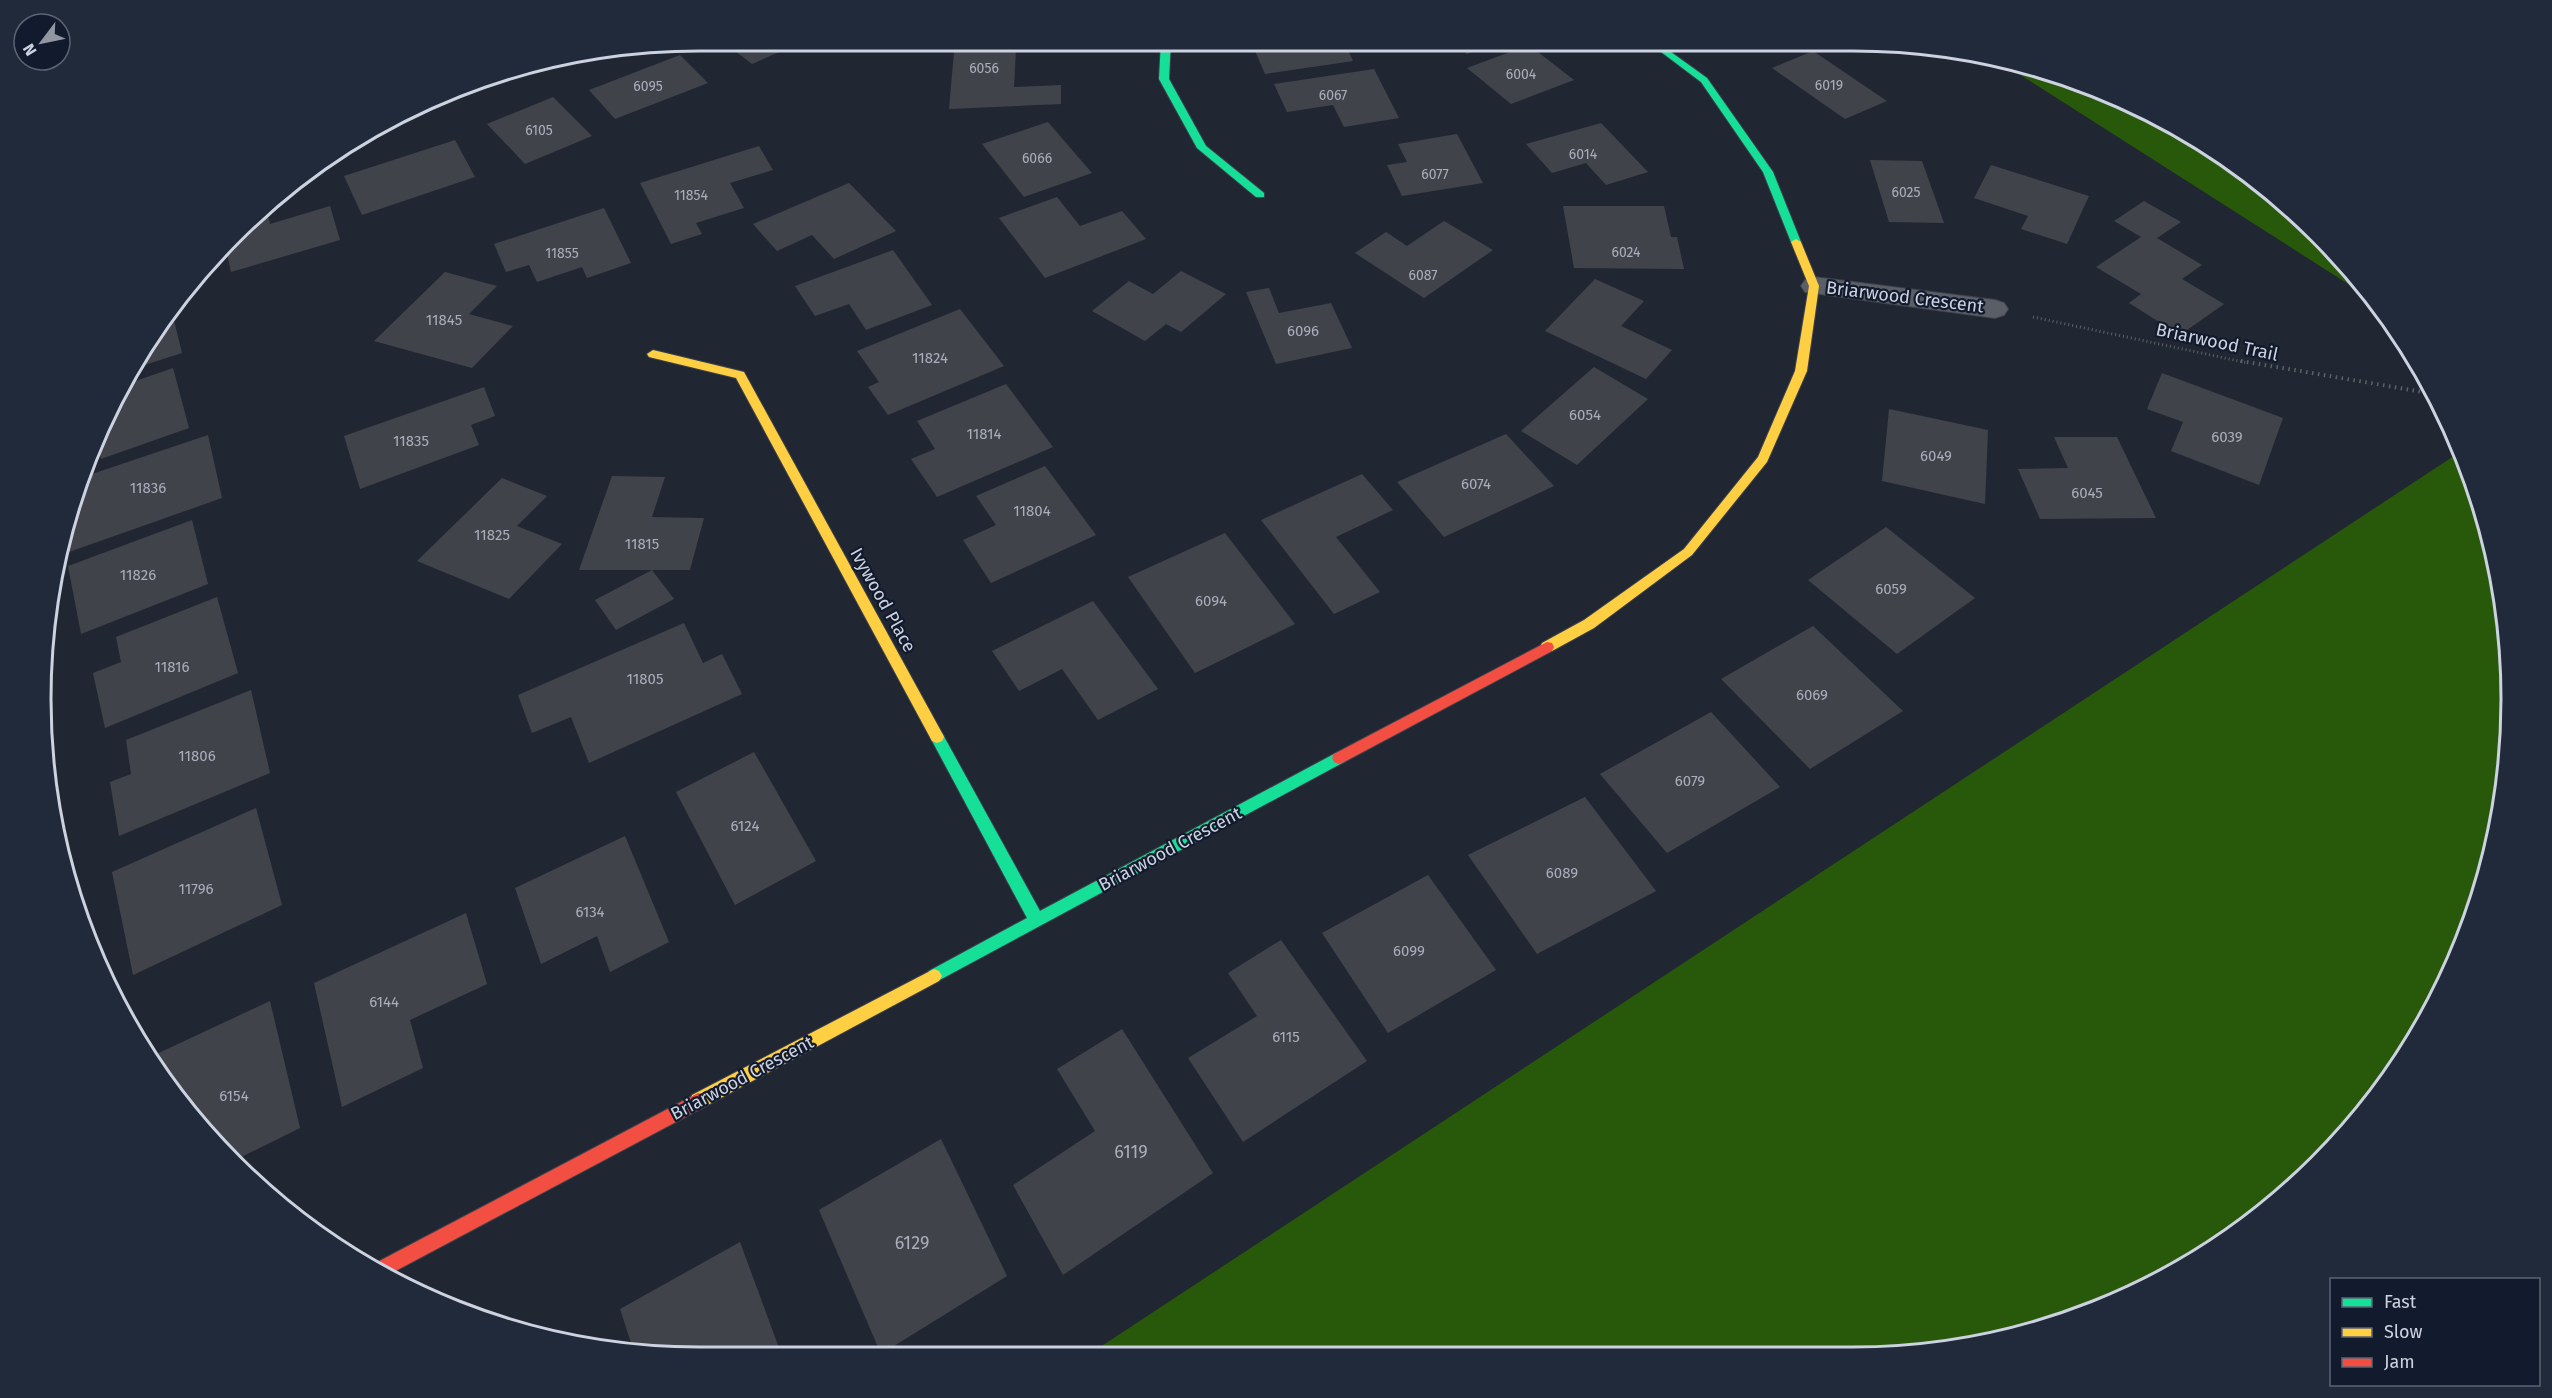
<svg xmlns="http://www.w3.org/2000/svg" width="2552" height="1398" font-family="'Fira Sans',sans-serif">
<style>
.forest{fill:#28590b}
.building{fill:#41434b}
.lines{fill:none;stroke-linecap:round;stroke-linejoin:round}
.street-casing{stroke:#3f424c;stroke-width:2}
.fast-casing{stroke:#3f424c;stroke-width:2}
.slow-casing{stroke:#3f424c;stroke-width:2}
.jam-casing{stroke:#3f424c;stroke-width:2}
.path-far1{stroke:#5d6168;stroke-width:3;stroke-dasharray:1 3;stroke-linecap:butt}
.path{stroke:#5d6168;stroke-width:4;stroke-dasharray:1.5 4.5;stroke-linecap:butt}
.street{fill:#5a5e66;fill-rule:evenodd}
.fast{fill:#16e098;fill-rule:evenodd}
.slow{fill:#ffcf43;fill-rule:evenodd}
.jam{fill:#f24e42;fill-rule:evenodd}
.labels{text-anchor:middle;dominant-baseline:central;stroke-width:4.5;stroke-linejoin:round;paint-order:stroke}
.far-number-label{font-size:14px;fill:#a9aeba}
.number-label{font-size:15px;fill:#a9aeba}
.street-label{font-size:18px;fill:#ccd2df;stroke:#121b2d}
.near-number-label{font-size:18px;fill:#a9aeba}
.rim{fill:none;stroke:#ccd2df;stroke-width:3}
</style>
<rect width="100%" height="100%" fill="#212732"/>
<g class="forest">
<polygon points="1994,58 2024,63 2182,129 2287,204 2378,303"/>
<polygon points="2460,452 2489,528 2510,656 2506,785 2477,910 2423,1028 2348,1133 2219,1246 2065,1322 1939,1352 1088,1355"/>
</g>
<g class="building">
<polygon points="722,41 804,41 752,64"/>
<polygon points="1267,41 1344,41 1353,61 1265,74 1252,44"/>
<polygon points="1452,41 1500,41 1500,42 1467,54"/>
<polygon points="1750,42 1790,42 1765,52"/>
<polygon points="1529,45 1574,80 1511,104 1467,68"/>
<polygon points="1016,49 1014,87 1061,85 1061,104 949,109 954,52"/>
<polygon points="1813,51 1887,101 1845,119 1772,68"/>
<polygon points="680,55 708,83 615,119 589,90"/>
<polygon points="1374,69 1399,118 1344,127 1333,105 1287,112 1274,84"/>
<polygon points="553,97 592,136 525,164 487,124"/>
<polygon points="1048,122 1092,173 1024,197 982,144"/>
<polygon points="1601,123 1648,172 1606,185 1586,163 1552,173 1526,144"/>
<polygon points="1457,134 1483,183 1402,196 1387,165 1407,162 1398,144"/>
<polygon points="455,140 475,177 362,215 344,176"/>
<polygon points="759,146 773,170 730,183 744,208 696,223 702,234 671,244 640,183"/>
<polygon points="1870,160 1922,161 1944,223 1889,222"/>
<polygon points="1991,165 2089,196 2067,244 2021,229 2028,216 1974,198"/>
<polygon points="849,183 896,231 834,259 812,235 777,251 753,224"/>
<polygon points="1057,197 1080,226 1122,211 1146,239 1045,278 999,218"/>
<polygon points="2144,201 2181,222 2157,238 2202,265 2182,279 2224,304 2180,335 2129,303 2141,294 2096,267 2141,237 2114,221"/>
<polygon points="330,206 340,240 231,272 225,245 266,207 270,224"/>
<polygon points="1563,206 1664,206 1671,237 1677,237 1684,269 1574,268"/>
<polygon points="604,208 631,263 587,278 582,267 537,282 529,265 506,272 494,244"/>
<polygon points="1444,221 1493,250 1424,298 1355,253 1386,232 1407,246"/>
<polygon points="893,250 932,305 866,330 849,304 815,316 795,286"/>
<polygon points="1181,271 1226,294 1181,332 1166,324 1145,341 1092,311 1129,281 1153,294"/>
<polygon points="445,272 497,286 469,314 513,326 472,368 374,341"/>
<polygon points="1595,279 1644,301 1621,326 1672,350 1646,379 1545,331"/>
<polygon points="1269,288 1279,313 1331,303 1352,348 1276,364 1246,292"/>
<polygon points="171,308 182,353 132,369 151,333"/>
<polygon points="960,309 1004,366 888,415 868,387 879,382 857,351"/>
<polygon points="1594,367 1648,399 1577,465 1521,431"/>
<polygon points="173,368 189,428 101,459 96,437 124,385"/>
<polygon points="2162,373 2283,418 2259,485 2171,451 2183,422 2147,409"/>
<polygon points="1006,384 1053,447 937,497 911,459 935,449 917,421"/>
<polygon points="484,387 495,416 471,425 479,445 360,489 344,436"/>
<polygon points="1889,409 1988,430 1985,504 1882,481"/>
<polygon points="1506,434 1554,486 1444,537 1397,482"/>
<polygon points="208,435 222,498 69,552 65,523 80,478"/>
<polygon points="2054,437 2117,437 2156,518 2040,519 2018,469 2068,468"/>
<polygon points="1045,466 1096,535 991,583 963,540 996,525 976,496"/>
<polygon points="1362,474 1393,510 1336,537 1380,592 1334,614 1261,520"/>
<polygon points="612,476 665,477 652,517 704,518 690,570 579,570"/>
<polygon points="502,478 547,496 517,526 562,544 509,599 417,561"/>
<polygon points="192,520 208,584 81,634 68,566"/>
<polygon points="1886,527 1975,598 1897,654 1808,580"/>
<polygon points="1225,533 1295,624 1195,673 1128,577"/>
<polygon points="652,570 674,599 616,630 595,600"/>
<polygon points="217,597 238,673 105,728 93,673 121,662 116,637"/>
<polygon points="1093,601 1158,689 1098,720 1062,669 1019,691 992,651"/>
<polygon points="684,623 703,663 722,654 742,694 589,763 571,717 532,733 518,695"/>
<polygon points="1813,626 1903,711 1810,769 1721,679"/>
<polygon points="251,690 270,773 119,836 110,782 131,774 126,740"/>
<polygon points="1711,712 1780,787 1667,853 1600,774"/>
<polygon points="754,752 816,861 735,905 676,792"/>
<polygon points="1585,797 1656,891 1537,954 1468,855"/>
<polygon points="256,808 282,905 133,975 112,872"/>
<polygon points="625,836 669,942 610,972 597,936 541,964 515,888"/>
<polygon points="1428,875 1496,970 1388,1033 1322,933"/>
<polygon points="466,913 487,984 410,1020 423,1068 342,1107 314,983"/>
<polygon points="1281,940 1367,1061 1243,1142 1188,1058 1257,1016 1228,973"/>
<polygon points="270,1001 300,1128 233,1161 204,1133 148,1058"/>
<polygon points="1122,1029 1213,1173 1063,1275 1013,1185 1095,1131 1057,1069"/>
<polygon points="941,1139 1007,1276 881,1354 819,1210"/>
<polygon points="740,1242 782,1356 656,1356 634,1352 620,1309"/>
</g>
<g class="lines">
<defs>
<polygon id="street" points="1814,277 1995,300 2004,303 2008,309 2004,315 1995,318 1805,292 1801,286 1805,280"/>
<g id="fast">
<polygon points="1161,41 1171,41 1169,79 1206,146 1264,193 1264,197 1256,197 1197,148 1159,79"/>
<polygon points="1648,42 1657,42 1707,78 1773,172 1801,242 1800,244 1796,245 1791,242 1763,172 1701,82"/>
<polygon points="937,731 942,733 1040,911 1334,754 1339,752 1344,754 1346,758 1344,762 934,983 929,981 926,976 929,971 1027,918 930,737 932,733"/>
</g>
<g id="slow">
<polygon points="1796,239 1801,242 1819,286 1807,371 1767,462 1692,555 1594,628 1552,651 1542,651 1540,647 1542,643 1584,620 1684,549 1758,457 1795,371 1809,286 1791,242"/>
<polygon points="653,350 744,372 942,733 944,737 942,741 937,743 932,741 736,378 649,357 647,354"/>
<polygon points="934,969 939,971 942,976 939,981 704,1107 698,1109 692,1107 690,1101 692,1095"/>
</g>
<g id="jam">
<polygon points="1547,642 1552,643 1554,647 1552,651 1344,762 1339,764 1334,762 1332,758 1334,754"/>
<polygon points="698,1093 704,1095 706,1101 704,1107 386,1276 369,1269 370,1266"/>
</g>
</defs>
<use href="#street" class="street-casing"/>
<use href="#fast" class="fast-casing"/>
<use href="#slow" class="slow-casing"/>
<use href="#jam" class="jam-casing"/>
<polyline class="path-far1" points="2033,317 2248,363"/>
<polyline class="path" points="2241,361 2435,394"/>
<use href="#street" class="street"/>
<use href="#fast" class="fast"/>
<use href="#slow" class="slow"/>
<use href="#jam" class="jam"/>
</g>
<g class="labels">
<g class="far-number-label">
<text x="984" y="68">6056</text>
<text x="1521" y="74">6004</text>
<text x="1829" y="85">6019</text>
<text x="648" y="86">6095</text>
<text x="1333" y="95">6067</text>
<text x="539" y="130">6105</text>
<text x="1583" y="154">6014</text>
<text x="1037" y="158">6066</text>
<text x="1435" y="174">6077</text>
<text x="1906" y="192">6025</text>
<text x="691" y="195">11854</text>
<text x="1626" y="252">6024</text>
<text x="562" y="253">11855</text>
<text x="1423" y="275">6087</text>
</g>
<g class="number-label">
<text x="444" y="320">11845</text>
<text x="1303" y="331">6096</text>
<text x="930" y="358">11824</text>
<text x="1585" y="415">6054</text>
<text x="984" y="434">11814</text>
<text x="2227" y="437">6039</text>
<text x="411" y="441">11835</text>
<text x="1936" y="456">6049</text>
<text x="1476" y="484">6074</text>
<text x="148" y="488">11836</text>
<text x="2087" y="493">6045</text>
<text x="1032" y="511">11804</text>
<text x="492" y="535">11825</text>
<text x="642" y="544">11815</text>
<text x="138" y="575">11826</text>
<text x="1891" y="589">6059</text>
<text x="1211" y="601">6094</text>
<text x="172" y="667">11816</text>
<text x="645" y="679">11805</text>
<text x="1812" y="695">6069</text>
<text x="197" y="756">11806</text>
<text x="1690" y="781">6079</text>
<text x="745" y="826">6124</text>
<text x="1562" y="873">6089</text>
<text x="196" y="889">11796</text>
<text x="590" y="912">6134</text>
<text x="1409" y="951">6099</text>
<text x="384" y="1002">6144</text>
<text x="1286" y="1037">6115</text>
<text x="234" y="1096">6154</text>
</g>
<g class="street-label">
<text transform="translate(1905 297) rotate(7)">Briarwood Crescent</text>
<text transform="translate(2217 342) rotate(12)">Briarwood Trail</text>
<text transform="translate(883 600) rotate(61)">Ivywood Place</text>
<text transform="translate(1170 849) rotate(-28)">Briarwood Crescent</text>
<text transform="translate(742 1078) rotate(-28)">Briarwood Crescent</text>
</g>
<g class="near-number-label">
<text x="1131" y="1152">6119</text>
<text x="912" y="1243">6129</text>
</g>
</g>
<path d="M0 0H2552V1398H0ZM699 51H1853A648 648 0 0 1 2501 699V699A648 648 0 0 1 1853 1347H699A648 648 0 0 1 51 699V699A648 648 0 0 1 699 51Z" fill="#212a3b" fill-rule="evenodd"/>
<path class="rim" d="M699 51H1853A648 648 0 0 1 2501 699V699A648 648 0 0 1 1853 1347H699A648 648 0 0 1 51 699V699A648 648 0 0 1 699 51Z"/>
<rect x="2330" y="1278" width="210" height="108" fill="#121b2d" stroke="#5c6474" stroke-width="1.5"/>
<rect x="2342" y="1298" width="30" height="9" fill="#16e098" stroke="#5c6474" stroke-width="1.5"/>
<text x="2384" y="1308" font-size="18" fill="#ccd2df">Fast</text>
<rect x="2342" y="1328" width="30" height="9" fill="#ffcf43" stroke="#5c6474" stroke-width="1.5"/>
<text x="2384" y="1338" font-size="18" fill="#ccd2df">Slow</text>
<rect x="2342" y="1358" width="30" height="9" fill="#f24e42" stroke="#5c6474" stroke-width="1.5"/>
<text x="2384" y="1368" font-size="18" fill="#ccd2df">Jam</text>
<g transform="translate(42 42) rotate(238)"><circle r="28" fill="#121b2d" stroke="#5c6474" stroke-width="1.5"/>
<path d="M0-4.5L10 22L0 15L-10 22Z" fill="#9096a2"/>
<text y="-9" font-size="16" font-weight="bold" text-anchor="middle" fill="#ccd2df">N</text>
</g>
</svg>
